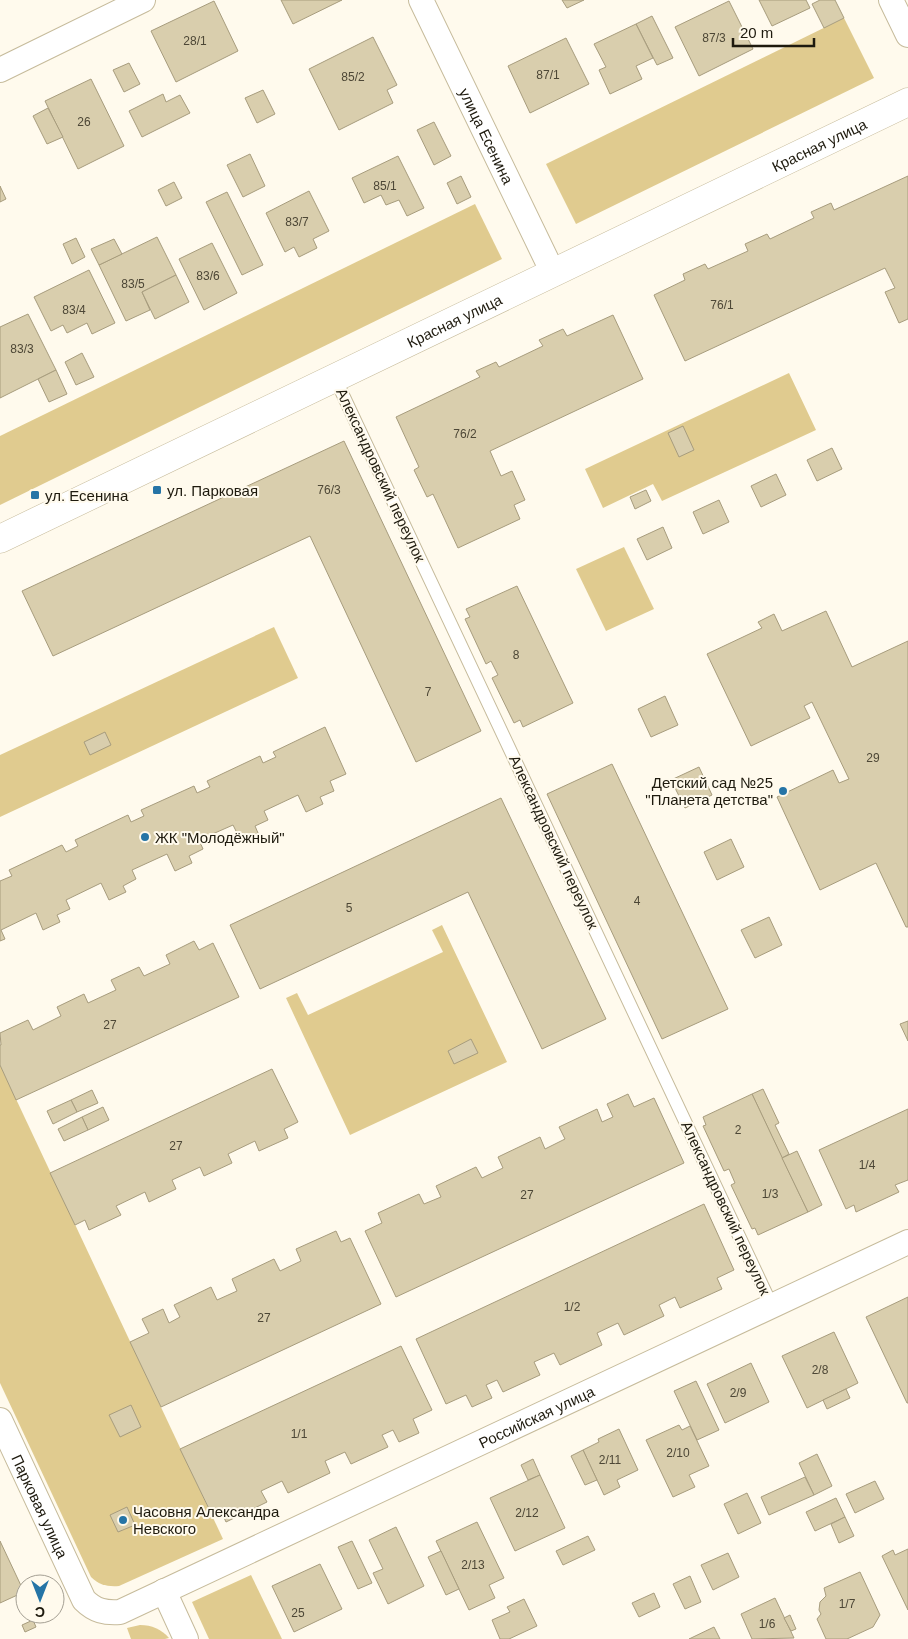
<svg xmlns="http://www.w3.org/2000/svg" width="908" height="1639" font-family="Helvetica,sans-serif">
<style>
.green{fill:#e0cb8f}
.building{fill:#d9cead;stroke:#a79c7d}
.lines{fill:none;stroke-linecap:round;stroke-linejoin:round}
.lane-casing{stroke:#c6bb9b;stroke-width:14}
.street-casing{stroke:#c6bb9b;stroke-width:26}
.secondary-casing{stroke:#c6bb9b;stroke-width:29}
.lane{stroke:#fff;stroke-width:12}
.street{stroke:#fff;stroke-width:24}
.secondary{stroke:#fff;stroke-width:28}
.poi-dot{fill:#2574a6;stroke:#fffaed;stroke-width:2}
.labels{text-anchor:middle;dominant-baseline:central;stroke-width:4;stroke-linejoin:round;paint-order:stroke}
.number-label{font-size:12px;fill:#4d4736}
.street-label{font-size:15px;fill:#1e1a0e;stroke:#fffaed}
.poi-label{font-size:15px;fill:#1e1a0e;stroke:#fffaed;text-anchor:start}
</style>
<rect width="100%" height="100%" fill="#fffaed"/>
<g class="green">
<polygon points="844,18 874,78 576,224 546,164"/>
<polygon points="475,204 502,259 0,505 0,436"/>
<polygon points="789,373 816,430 662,501 653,484 603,508 585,469"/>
<polygon points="624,547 654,609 606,631 576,569"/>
<polygon points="274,627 298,678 0,817 0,755"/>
<polygon points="442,925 507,1062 350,1135 286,998 297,993 308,1015 443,952 432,930"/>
<path d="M0,1065L223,1539L119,1586C108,1587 99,1585 91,1577L0,1383Z"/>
<polygon points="251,1575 282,1639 209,1639 192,1602"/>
<path d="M140,1625C152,1625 161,1629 169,1638L165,1639H131L127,1628Z"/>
</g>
<g class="building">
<polygon points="281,0 342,0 293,24"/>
<polygon points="562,0 584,0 567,8"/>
<polygon points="759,0 806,0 810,8 772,26"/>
<polygon points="820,0 835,0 844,18 824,28 812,4"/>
<polygon points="214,1 238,51 176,82 151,31"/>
<polygon points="729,1 753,49 699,76 675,27"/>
<polygon points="652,16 673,58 657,65 636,24"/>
<polygon points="636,24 653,58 636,66 642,79 610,94 599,70 606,67 594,44"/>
<polygon points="373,37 397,85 387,90 393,103 339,130 309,69"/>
<polygon points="566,38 589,84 530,113 508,66"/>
<polygon points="129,63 140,84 124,92 113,70"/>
<polygon points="91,79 124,146 78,169 45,101"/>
<polygon points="263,90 275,114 257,123 245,98"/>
<polygon points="163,94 166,102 180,95 190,113 142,137 129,111"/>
<polygon points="48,108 63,137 47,144 33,116"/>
<polygon points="434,122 451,156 434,165 417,130"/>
<polygon points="250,154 265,186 243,197 227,165"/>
<polygon points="398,156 424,208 407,216 399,200 386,205 381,195 364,203 352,178"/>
<polygon points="461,176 471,197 457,204 447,183"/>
<polygon points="908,176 908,319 899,323 885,292 895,288 885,268 685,361 654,295 685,280 683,274 705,264 708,269 748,251 745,244 767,234 770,239 814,218 811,212 831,203 834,210"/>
<polygon points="174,182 182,198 166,206 158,190"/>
<polygon points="0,186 6,199 0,202"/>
<polygon points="309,191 329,231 313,239 317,248 299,257 294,247 285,252 266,213"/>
<polygon points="227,192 263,265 242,275 206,202"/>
<polygon points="157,237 176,275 142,292 150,310 126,321 99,265"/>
<polygon points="76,238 85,257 72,264 63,244"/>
<polygon points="114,239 122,254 99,265 91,249"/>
<polygon points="212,243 237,293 204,310 179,259"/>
<polygon points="89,270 115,323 92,334 87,323 67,333 63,325 51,331 34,297"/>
<polygon points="176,275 189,302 155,319 142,292"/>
<polygon points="28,314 56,370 0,398 0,327"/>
<polygon points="613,315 643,379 490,451 501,476 512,471 525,500 514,505 520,519 458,548 433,494 427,497 414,470 419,467 396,417 480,377 476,371 496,362 499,367 543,346 539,340 563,329 567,336"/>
<polygon points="82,353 94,377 76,385 65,362"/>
<polygon points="56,370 67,394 49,402 38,379"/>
<polygon points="683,426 694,450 679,457 668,433"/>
<polygon points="344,441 481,731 416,762 310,536 53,656 22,591"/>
<polygon points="832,448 842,469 817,481 807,460"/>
<polygon points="776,474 786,495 761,507 751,486"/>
<polygon points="646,490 651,501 635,509 630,497"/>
<polygon points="719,500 729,522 703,534 693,512"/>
<polygon points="663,527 672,548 647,560 637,539"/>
<polygon points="517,586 573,703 523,727 520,720 514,723 492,678 498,675 491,661 486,664 465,619 470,617 466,609"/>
<polygon points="826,611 852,667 908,641 908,927 906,927 876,863 820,890 777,797 833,770 839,783 849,779 812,702 804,706 810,718 751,746 707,654 762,628 758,622 774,614 782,631"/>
<polygon points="665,696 678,725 651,737 638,709"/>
<polygon points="325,727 346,774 330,781 334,791 320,797 323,804 306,812 298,795 264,811 268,820 255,826 258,833 241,841 233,825 199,840 203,849 189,856 192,863 175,871 167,854 132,870 136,879 123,886 126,892 109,900 101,883 66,900 70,909 57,915 60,922 43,930 36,913 1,930 5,939 0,941 0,881 12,876 9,870 62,845 66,852 78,846 75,840 128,815 131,822 144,816 141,810 194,786 197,793 210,787 207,781 260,756 263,763 276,757 273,752"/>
<polygon points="105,732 111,745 90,755 84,742"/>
<polygon points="612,764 728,1009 662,1039 547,794"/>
<polygon points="699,767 712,795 685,808 671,780"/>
<polygon points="501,798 606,1019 542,1049 468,892 260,989 230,925"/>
<polygon points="731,839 744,867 717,880 704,852"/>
<polygon points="769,917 782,945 755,958 741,930"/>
<polygon points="194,941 199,950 213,943 239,997 16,1100 0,1065 0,1045 1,1045 0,1033 28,1020 33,1030 61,1016 57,1007 84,994 88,1003 116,990 111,980 139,967 144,976 170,964 166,955"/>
<polygon points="908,1021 908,1041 900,1024"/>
<polygon points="471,1039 478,1053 454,1064 448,1051"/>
<polygon points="272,1069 298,1122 284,1129 288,1138 259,1151 255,1141 228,1154 232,1163 204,1176 200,1167 172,1180 176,1189 149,1202 145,1192 116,1206 121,1215 89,1230 85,1220 75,1225 50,1173"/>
<polygon points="763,1089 779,1123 775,1125 789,1154 782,1158 752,1094"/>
<polygon points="92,1090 98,1103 77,1112 71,1100"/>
<polygon points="628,1094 634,1107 654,1098 684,1163 396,1297 365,1231 382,1223 378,1213 419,1194 424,1204 441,1197 436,1186 476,1167 482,1178 503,1168 498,1157 540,1137 545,1149 565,1139 559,1127 597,1109 602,1122 613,1117 607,1104"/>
<polygon points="752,1094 808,1212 758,1235 755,1228 752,1229 731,1185 735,1183 729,1169 724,1171 703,1126 706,1125 703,1117"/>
<polygon points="71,1100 77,1112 53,1124 47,1111"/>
<polygon points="103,1107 109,1120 88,1130 82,1117"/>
<polygon points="908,1109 908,1180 895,1185 899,1192 856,1212 854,1205 846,1209 819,1150"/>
<polygon points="82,1117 88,1130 64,1141 58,1129"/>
<polygon points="797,1151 822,1205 808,1212 782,1158"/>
<polygon points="704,1204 734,1270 717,1278 722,1289 680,1308 675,1297 659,1305 664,1316 624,1335 618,1323 597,1333 602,1345 560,1365 554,1353 534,1362 540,1375 503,1392 497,1380 486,1385 492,1398 472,1407 466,1395 446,1404 416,1339"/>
<polygon points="336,1231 341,1242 350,1238 381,1304 161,1407 130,1342 149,1333 142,1319 163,1309 169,1323 180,1317 174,1305 211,1287 217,1300 237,1291 232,1279 274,1259 280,1271 301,1261 296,1249"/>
<polygon points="908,1297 908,1403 907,1403 866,1317"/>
<polygon points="834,1332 858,1383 807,1408 782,1356"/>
<polygon points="401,1346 432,1410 413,1419 419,1433 399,1442 393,1430 382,1435 388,1447 351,1464 345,1452 325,1461 330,1473 288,1493 282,1481 261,1491 267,1502 226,1522 221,1511 212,1515 180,1449"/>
<polygon points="751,1363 769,1402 725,1423 707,1384"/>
<polygon points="696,1381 719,1430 697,1440 674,1391"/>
<polygon points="846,1389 850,1398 827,1409 823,1400"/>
<polygon points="131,1405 141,1427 120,1437 109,1415"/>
<polygon points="679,1425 682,1430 690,1426 709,1466 689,1475 695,1487 673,1497 646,1440"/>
<polygon points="619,1429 638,1470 617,1480 620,1487 604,1495 583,1450 599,1442 598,1439"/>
<polygon points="583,1450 597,1480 585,1485 571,1456"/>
<polygon points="817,1454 832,1486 814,1495 799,1463"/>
<polygon points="533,1459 540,1475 528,1480 521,1465"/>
<polygon points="540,1475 565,1528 515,1551 490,1498"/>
<polygon points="805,1477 814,1495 769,1515 761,1497"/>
<polygon points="875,1481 884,1499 855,1513 846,1494"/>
<polygon points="747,1493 761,1523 738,1534 724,1504"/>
<polygon points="836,1498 845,1517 815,1531 806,1512"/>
<polygon points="127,1507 135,1525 118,1532 110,1515"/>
<polygon points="845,1517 854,1536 839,1543 831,1524"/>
<polygon points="477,1522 504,1578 489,1585 495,1598 469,1610 436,1541"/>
<polygon points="396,1527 424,1586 388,1604 373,1573 383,1569 369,1540"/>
<polygon points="588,1536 595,1550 563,1565 556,1551"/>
<polygon points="0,1541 24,1592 0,1603"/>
<polygon points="352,1541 372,1583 358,1589 338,1547"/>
<polygon points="908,1549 908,1610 882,1556 893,1550 895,1555"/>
<polygon points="441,1551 459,1589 446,1595 428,1557"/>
<polygon points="728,1553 739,1577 713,1590 701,1565"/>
<polygon points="320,1564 342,1609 294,1632 272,1586"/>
<polygon points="860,1572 880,1615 873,1627 847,1639 826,1639 817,1619 821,1614 819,1610 820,1602 826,1596 824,1588"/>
<polygon points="690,1576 701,1602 685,1609 673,1584"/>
<polygon points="654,1593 660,1607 639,1617 632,1603"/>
<polygon points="775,1598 794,1638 752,1639 741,1614"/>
<polygon points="524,1599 537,1626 509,1639 500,1639 492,1620 510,1612 507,1607"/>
<polygon points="790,1615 796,1629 791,1631 784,1618"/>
<polygon points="33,1620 36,1627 25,1632 22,1625"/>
<polygon points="714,1627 720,1639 689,1639"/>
</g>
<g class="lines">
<defs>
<polyline id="lane" points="335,378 772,1306"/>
<g id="street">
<path id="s1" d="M421,0L553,273"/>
<polyline points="891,0 908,35"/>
<polyline points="0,70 143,0"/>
<path id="s2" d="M0,1420L84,1600C95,1611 105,1613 120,1612L908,1242"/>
<polyline points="164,1591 186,1639"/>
</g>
<g id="secondary">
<path id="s3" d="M0,539L908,102"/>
</g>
</defs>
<use href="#lane" class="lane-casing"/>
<use href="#street" class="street-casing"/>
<use href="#secondary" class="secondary-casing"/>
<use href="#lane" class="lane"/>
<use href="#street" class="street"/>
<use href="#secondary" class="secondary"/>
</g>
<g class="poi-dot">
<rect x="152" y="485" width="10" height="10" rx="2.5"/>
<rect x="30" y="490" width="10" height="10" rx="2.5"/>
<circle cx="783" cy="791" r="5"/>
<circle cx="145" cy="837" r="5"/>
<circle cx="123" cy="1520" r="5"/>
</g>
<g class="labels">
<g class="number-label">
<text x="714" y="38">87/3</text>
<text x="195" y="41">28/1</text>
<text x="548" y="75">87/1</text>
<text x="353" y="77">85/2</text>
<text x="84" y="122">26</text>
<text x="385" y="186">85/1</text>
<text x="297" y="222">83/7</text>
<text x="208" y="276">83/6</text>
<text x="133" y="284">83/5</text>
<text x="722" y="305">76/1</text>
<text x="74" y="310">83/4</text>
<text x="22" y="349">83/3</text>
<text x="465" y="434">76/2</text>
<text x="329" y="490">76/3</text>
<text x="516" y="655">8</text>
<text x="428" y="692">7</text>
<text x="873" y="758">29</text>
<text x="637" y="901">4</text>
<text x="349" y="908">5</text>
<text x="110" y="1025">27</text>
<text x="738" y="1130">2</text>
<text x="176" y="1146">27</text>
<text x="867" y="1165">1/4</text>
<text x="770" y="1194">1/3</text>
<text x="527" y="1195">27</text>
<text x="572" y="1307">1/2</text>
<text x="264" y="1318">27</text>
<text x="820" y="1370">2/8</text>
<text x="738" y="1393">2/9</text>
<text x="299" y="1434">1/1</text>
<text x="678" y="1453">2/10</text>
<text x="610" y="1460">2/11</text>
<text x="527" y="1513">2/12</text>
<text x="473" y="1565">2/13</text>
<text x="847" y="1604">1/7</text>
<text x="298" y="1613">25</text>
<text x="767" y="1624">1/6</text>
</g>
<g class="street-label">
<text stroke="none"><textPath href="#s1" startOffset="151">улица Есенина</textPath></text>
<text stroke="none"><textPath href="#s3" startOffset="909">Красная улица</textPath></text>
<text stroke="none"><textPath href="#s3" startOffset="504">Красная улица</textPath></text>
<text transform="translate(381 475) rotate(65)">Александровский переулок</text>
<text transform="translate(554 842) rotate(65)">Александровский переулок</text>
<text transform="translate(726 1208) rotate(65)">Александровский переулок</text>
<text stroke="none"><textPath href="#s2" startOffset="698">Российская улица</textPath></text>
<text stroke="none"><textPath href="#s2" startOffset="95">Парковая улица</textPath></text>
</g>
<g class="poi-label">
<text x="167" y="490">ул. Парковая</text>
<text x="45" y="495">ул. Есенина</text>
<text x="773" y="782" text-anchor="end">Детский сад №25<tspan x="773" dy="17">"Планета детства"</tspan></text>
<text x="155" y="837">ЖК "Молодёжный"</text>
<text x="133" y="1511">Часовня Александра<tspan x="133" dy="17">Невского</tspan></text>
</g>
</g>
<g transform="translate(40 1599) rotate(180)"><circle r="24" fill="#fffaed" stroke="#a5a094"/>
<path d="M0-4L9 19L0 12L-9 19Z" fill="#2574a6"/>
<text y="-8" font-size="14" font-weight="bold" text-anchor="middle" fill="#1e1a0e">С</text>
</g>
<path d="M733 38v8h81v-8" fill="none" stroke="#1e1a0e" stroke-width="2.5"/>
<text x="740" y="38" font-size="15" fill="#1e1a0e" stroke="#fffaed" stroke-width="4" paint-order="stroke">20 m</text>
</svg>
